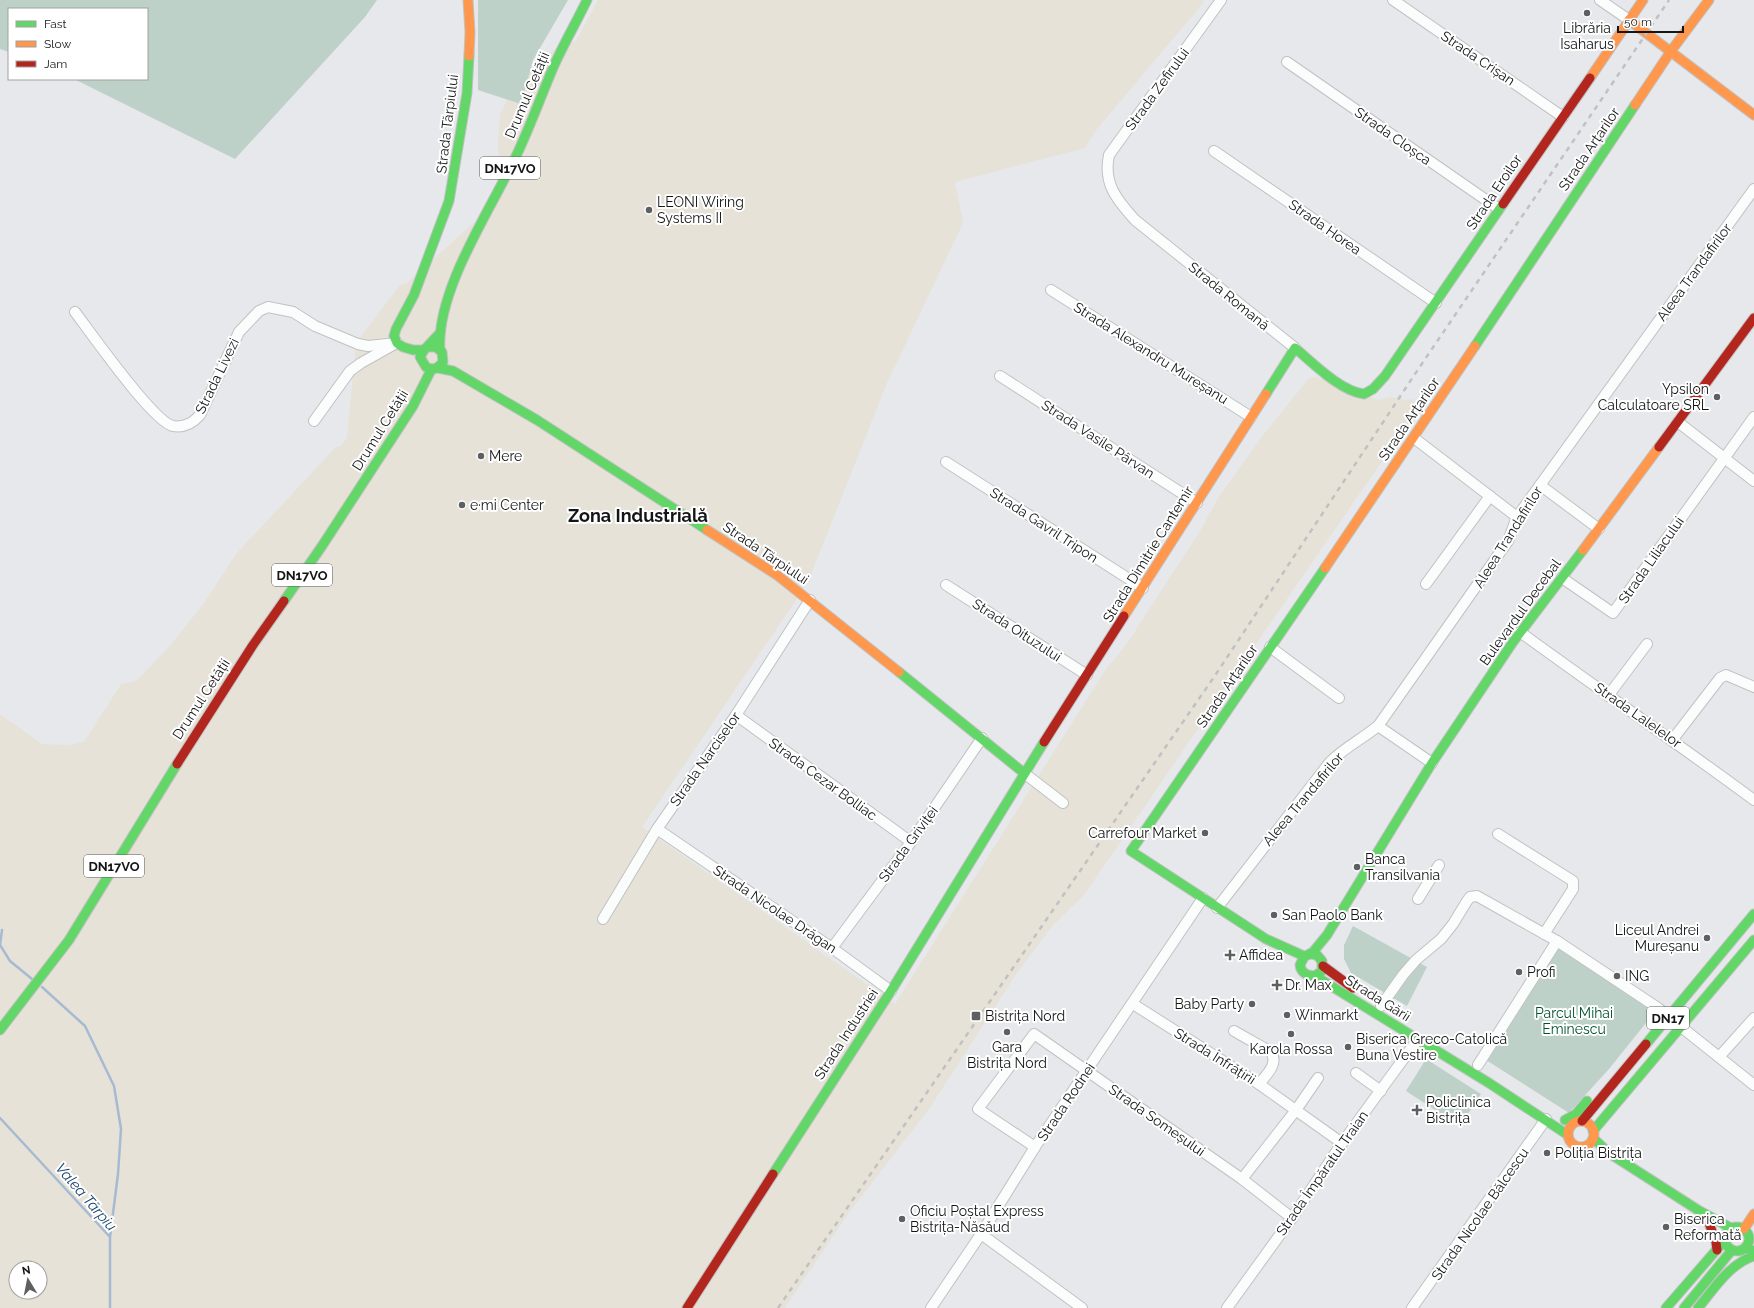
<svg xmlns="http://www.w3.org/2000/svg" width="1754" height="1308" font-family="Raleway,sans-serif">
<style>
.industrial{fill:#e6e2d8;fill-rule:evenodd}
.green{fill:#bed1c8}
.lines{fill:none;stroke-linecap:round;stroke-linejoin:round}
.stream{stroke:#a6bad2;stroke-width:2.5}
.street-casing{stroke:#c0c2c3;stroke-width:12}
.fast-casing{stroke:#c0c2c3;stroke-width:11}
.slow-casing{stroke:#c0c2c3;stroke-width:11}
.jam-casing{stroke:#c0c2c3;stroke-width:11}
.street{stroke:#fbfcfc;stroke-width:10}
.fast{stroke:#63d668;stroke-width:9}
.slow{stroke:#ff974d;stroke-width:9}
.jam{stroke:#b3261e;stroke-width:9}
.rail{stroke:#c1c1c1;stroke-width:2.5;stroke-dasharray:5 5;stroke-linecap:butt}
.poi-dot{fill:#5e5f61;stroke:#fff;stroke-width:1.5}
.labels{text-anchor:middle;dominant-baseline:central;stroke-width:4;stroke-linejoin:round;paint-order:stroke}
.shield{fill:#fff;stroke:#5a5b5c;stroke-width:1}
.shield-label{font-size:13px;font-weight:bold;fill:#141516}
.poi-label{font-size:14px;fill:#141516;stroke:#fff;text-anchor:start}
.street-label{font-size:14px;fill:#141516;stroke:#fff}
.park-label{font-size:14px;fill:#015132;stroke:#fff}
.water-label{font-size:15px;font-style:italic;fill:#1a4570;stroke:#fff}
.district-label{font-size:18px;font-weight:bold;fill:#141516;stroke:#fff}
</style>
<rect width="100%" height="100%" fill="#e7e8eb"/>
<path class="industrial" d="M598,0H1202L1204,2L1097,129L1085,148L955,182L963,223L887,383L807,584L642,827L895,1004L1106,669L1126,645L1200,531L1220,495L1264,434L1309,378L1316,377L1330,381L1377,400L1390,397L1406,400L1412,399L1419,413L1406,427L1335,529L1084,895L1052,926L1015,976L929,1109L848,1214L785,1308H0V714L42,744L70,745L84,742L121,684L136,681L170,646L204,603L236,554L335,448L341,446L347,438L356,343L400,285L407,283L479,218L500,185L498,143L500,114L515,83L519,74L563,44L576,41ZM16,1268H40V1292H16Z"/>
<g class="green">
<polygon points="0,0 377,0 365,17 235,159 74,79 147,79 147,9 9,9 9,52 0,49"/>
<polygon points="478,0 568,0 533,60 521,104 478,90"/>
<polygon points="1353,926 1427,967 1407,1006 1351,973 1344,959 1344,945"/>
<polygon points="1557,941 1658,1008 1609,1069 1569,1113 1483,1058"/>
<polygon points="1426,1059 1481,1094 1460,1126 1406,1091"/>
</g>
<g class="lines">
<g class="stream">
<polyline points="2,930 0,945 10,961 32,979"/>
<polyline points="42,987 85,1026 114,1086 121,1129 118,1174 110,1237"/>
<polyline points="0,1118 110,1237 110,1308"/>
</g>
<defs>
<g id="street">
<path d="M1221,0L1109,155C1103,183 1116,199 1135,220L1295,348"/>
<polyline points="1393,0 1563,117"/>
<polyline points="1600,0 1629,20"/>
<polyline points="1287,62 1499,209"/>
<polyline points="1214,151 1436,303"/>
<polyline points="1051,290 1251,417"/>
<path d="M75,312C91,333 153,422 173,426C185,428 193,423 200,415L239,332L259,311L268,307L293,312L315,326L358,344L368,346L397,343"/>
<polyline points="1000,376 1197,503"/>
<polyline points="314,421 350,371 361,363 393,345"/>
<polyline points="1678,422 1754,481"/>
<polyline points="1414,438 1517,517"/>
<polyline points="946,462 1143,588"/>
<polyline points="1540,485 1599,529"/>
<polyline points="1562,578 1613,613 1754,417"/>
<polyline points="1426,584 1490,496"/>
<polyline points="946,585 1087,675"/>
<path d="M1520,632C1598,689 1677,743 1754,800"/>
<polyline points="1270,647 1339,698"/>
<polyline points="1608,696 1647,644"/>
<polyline points="736,715 911,842"/>
<polyline points="1378,726 1432,763"/>
<polyline points="1673,739 1720,678 1726,675 1754,687"/>
<polyline points="1024,773 1063,803"/>
<polyline points="657,829 832,948 891,991"/>
<polyline points="1498,834 1573,881 1573,889 1544,934"/>
<polyline points="1418,899 1439,865"/>
<path d="M1217,908L1330,762C1344,748 1362,739 1378,726L1508,541L1517,517L1754,189"/>
<polyline points="603,919 657,829 736,715 810,600"/>
<polyline points="832,948 911,842 982,738"/>
<polyline points="1133,1004 1259,1084 1342,1143"/>
<polyline points="1381,1006 1403,975 1416,960 1441,939 1453,924 1467,901 1470,897 1477,896 1557,941 1658,1008 1669,1017"/>
<polyline points="1680,1026 1754,1085"/>
<path d="M1234,1031L1271,1052C1279,1064 1266,1075 1259,1084"/>
<polyline points="1719,1057 1754,1018"/>
<polyline points="1478,1065 1557,941"/>
<polyline points="1356,1073 1381,1091"/>
<polyline points="1035,1147 978,1109 1034,1034 1242,1179 1292,1218"/>
<polyline points="1242,1179 1296,1110 1318,1078"/>
<polyline points="981,1234 1082,1308"/>
<polyline points="931,1308 981,1234 1035,1147 1203,898"/>
<polyline points="1227,1308 1292,1218 1342,1143 1418,1039"/>
<polyline points="1412,1308 1546,1119"/>
</g>
<g id="fast">
<polyline points="1475,346 1635,105"/>
<path d="M427,347H436L442,352L443,362C438,368 434,371 426,367L420,357L424,350L439,334"/>
<polyline points="424,350 413,350 403,347 397,343 394,336 396,329 414,295 449,201 467,93 469,56"/>
<path d="M440,350C436,289 492,208 518,152C531,124 541,96 553,68C563,45 576,23 587,0"/>
<polyline points="438,368 453,371 537,420 707,530"/>
<path d="M1266,394L1295,348C1313,363 1340,391 1364,394L1373,389L1385,376L1503,204"/>
<polyline points="284,601 322,546 413,406 431,370"/>
<polyline points="899,672 1024,773"/>
<path d="M1311,954L1317,955L1322,961V971L1315,976C1308,976 1301,973 1300,965L1304,957L1313,952L1327,935L1432,763L1513,642L1583,550"/>
<polyline points="1304,956 1266,939 1131,851 1325,568"/>
<polyline points="1315,976 1489,1083 1568,1135"/>
<polyline points="0,1030 69,940 177,764"/>
<polyline points="1646,1044 1754,914"/>
<polyline points="1565,1120 1576,1114 1587,1101"/>
<polyline points="1593,1131 1754,940"/>
<polyline points="1593,1138 1609,1153 1698,1210 1731,1228"/>
<polyline points="773,1174 891,991 1044,742"/>
<circle cx="1737" cy="1239" r="12"/>
<polyline points="1745,1248 1754,1251"/>
<polyline points="1666,1308 1725,1240"/>
<polyline points="1684,1308 1732,1250"/>
<path d="M1698,1308C1714,1289 1729,1264 1754,1256"/>
</g>
<g id="slow">
<polyline points="468,0 470,32 469,56"/>
<polyline points="1629,20 1754,115"/>
<polyline points="1590,78 1643,0"/>
<polyline points="1635,105 1671,51 1709,0"/>
<polyline points="707,530 777,575 899,672"/>
<polyline points="1583,550 1659,447"/>
<polyline points="1325,568 1475,346"/>
<polyline points="1124,616 1266,394"/>
<circle cx="1581" cy="1134" r="13"/>
<polyline points="1744,1229 1754,1214"/>
</g>
<g id="jam">
<polyline points="1503,204 1590,78"/>
<polyline points="1659,447 1754,318"/>
<polyline points="1044,742 1124,616"/>
<polyline points="177,764 253,645 284,601"/>
<polyline points="1323,966 1353,988"/>
<polyline points="1582,1121 1646,1044"/>
<polyline points="1709,1223 1716,1242 1717,1250"/>
<polyline points="687,1308 773,1174"/>
</g>
</defs>
<use href="#street" class="street-casing"/>
<use href="#fast" class="fast-casing"/>
<use href="#slow" class="slow-casing"/>
<use href="#jam" class="jam-casing"/>
<use href="#street" class="street"/>
<use href="#fast" class="fast"/>
<use href="#slow" class="slow"/>
<use href="#jam" class="jam"/>
<polyline class="rail" points="778,1308 1214,677 1419,368 1669,0"/>
</g>
<g class="poi-dot">
<circle cx="1587" cy="13" r="4"/>
<circle cx="649" cy="210" r="4"/>
<circle cx="1717" cy="397" r="4"/>
<circle cx="481" cy="456" r="4"/>
<circle cx="462" cy="505" r="4"/>
<circle cx="1205" cy="833" r="4"/>
<circle cx="1357" cy="867" r="4"/>
<circle cx="1274" cy="915" r="4"/>
<circle cx="1707" cy="938" r="4"/>
<path d="M1228 949h4v4h4v4h-4v4h-4v-4h-4v-4h4z"/>
<circle cx="1519" cy="972" r="4"/>
<circle cx="1617" cy="976" r="4"/>
<path d="M1275 979h4v4h4v4h-4v4h-4v-4h-4v-4h4z"/>
<circle cx="1252" cy="1004" r="4"/>
<circle cx="1287" cy="1015" r="4"/>
<rect x="971" y="1011" width="10" height="10" rx="2"/>
<circle cx="1007" cy="1032" r="4"/>
<circle cx="1291" cy="1034" r="4"/>
<circle cx="1348" cy="1047" r="4"/>
<path d="M1415 1104h4v4h4v4h-4v4h-4v-4h-4v-4h4z"/>
<circle cx="1547" cy="1153" r="4"/>
<circle cx="902" cy="1219" r="4"/>
<circle cx="1666" cy="1227" r="4"/>
</g>
<g class="labels">
<g class="shield">
<rect x="480" y="157" width="60" height="22" rx="3"/>
<rect x="272" y="564" width="60" height="22" rx="3"/>
<rect x="84" y="855" width="60" height="22" rx="3"/>
<rect x="1647" y="1007" width="42" height="22" rx="3"/>
</g>
<g class="shield-label">
<text x="510" y="168">DN17VO</text>
<text x="302" y="575">DN17VO</text>
<text x="114" y="866">DN17VO</text>
<text x="1668" y="1018">DN17</text>
</g>
<g class="poi-label">
<text x="1587" y="28" text-anchor="middle">Librăria<tspan x="1587" dy="16">Isaharus</tspan></text>
<text x="657" y="202">LEONI Wiring<tspan x="657" dy="16">Systems II</tspan></text>
<text x="1709" y="389" text-anchor="end">Ypsilon<tspan x="1709" dy="16">Calculatoare SRL</tspan></text>
<text x="489" y="456">Mere</text>
<text x="470" y="505">e·mi Center</text>
<text x="1197" y="833" text-anchor="end">Carrefour Market</text>
<text x="1365" y="859">Banca<tspan x="1365" dy="16">Transilvania</tspan></text>
<text x="1282" y="915">San Paolo Bank</text>
<text x="1699" y="930" text-anchor="end">Liceul Andrei<tspan x="1699" dy="16">Mureșanu</tspan></text>
<text x="1239" y="955">Affidea</text>
<text x="1527" y="972">Profi</text>
<text x="1625" y="976">ING</text>
<text x="1285" y="985">Dr. Max</text>
<text x="1244" y="1004" text-anchor="end">Baby Party</text>
<text x="1295" y="1015">Winmarkt</text>
<text x="985" y="1016">Bistrița Nord</text>
<text x="1356" y="1039">Biserica Greco-Catolică<tspan x="1356" dy="16">Buna Vestire</tspan></text>
<text x="1007" y="1047" text-anchor="middle">Gara<tspan x="1007" dy="16">Bistrița Nord</tspan></text>
<text x="1291" y="1049" text-anchor="middle">Karola Rossa</text>
<text x="1426" y="1102">Policlinica<tspan x="1426" dy="16">Bistrița</tspan></text>
<text x="1555" y="1153">Poliția Bistrița</text>
<text x="910" y="1211">Oficiu Poștal Express<tspan x="910" dy="16">Bistrița-Năsăud</tspan></text>
<text x="1674" y="1219">Biserica<tspan x="1674" dy="16">Reformată</tspan></text>
</g>
<g class="street-label">
<text transform="translate(1478 58) rotate(34)">Strada Crișan</text>
<text transform="translate(1157 89) rotate(-54)">Strada Zefirului</text>
<text transform="translate(527 95) rotate(-67)">Drumul Cetății</text>
<text transform="translate(447 124) rotate(-83)">Strada Tărpiului</text>
<text transform="translate(1393 136) rotate(35)">Strada Cloșca</text>
<text transform="translate(1589 149) rotate(-56)">Strada Arțarilor</text>
<text transform="translate(1494 192) rotate(-56)">Strada Eroilor</text>
<text transform="translate(1325 227) rotate(35)">Strada Horea</text>
<text transform="translate(1694 272) rotate(-54)">Aleea Trandafirilor</text>
<text transform="translate(1229 296) rotate(39)">Strada Romană</text>
<text transform="translate(1151 353) rotate(32)">Strada Alexandru Mureșanu</text>
<text transform="translate(217 376) rotate(-64)">Strada Livezi</text>
<text transform="translate(1409 419) rotate(-56)">Strada Arțarilor</text>
<text transform="translate(380 430) rotate(-58)">Drumul Cetății</text>
<text transform="translate(1098 439) rotate(33)">Strada Vasile Pârvan</text>
<text transform="translate(1044 525) rotate(33)">Strada Gavril Tripon</text>
<text transform="translate(1508 537) rotate(-58)">Aleea Trandafirilor</text>
<text transform="translate(766 553) rotate(34)">Strada Tărpiului</text>
<text transform="translate(1148 554) rotate(-58)">Strada Dimitrie Cantemir</text>
<text transform="translate(1651 560) rotate(-55)">Strada Liliacului</text>
<text transform="translate(1520 612) rotate(-54)">Bulevardul Decebal</text>
<text transform="translate(1017 630) rotate(33)">Strada Oituzului</text>
<text transform="translate(1227 686) rotate(-56)">Strada Arțarilor</text>
<text transform="translate(201 699) rotate(-57)">Drumul Cetății</text>
<text transform="translate(1638 715) rotate(35)">Strada Lalelelor</text>
<text transform="translate(705 759) rotate(-55)">Strada Narciselor</text>
<text transform="translate(823 779) rotate(36)">Strada Cezar Bolliac</text>
<text transform="translate(1303 799) rotate(-50)">Aleea Trandafirilor</text>
<text transform="translate(908 844) rotate(-54)">Strada Griviței</text>
<text transform="translate(775 909) rotate(34)">Strada Nicolae Drăgan</text>
<text transform="translate(1378 998) rotate(32)">Strada Gării</text>
<text transform="translate(846 1034) rotate(-57)">Strada Industriei</text>
<text transform="translate(1215 1056) rotate(32)">Strada Înfrățirii</text>
<text transform="translate(1066 1102) rotate(-56)">Strada Rodnei</text>
<text transform="translate(1157 1120) rotate(35)">Strada Someșului</text>
<text transform="translate(1322 1173) rotate(-55)">Strada Împăratul Traian</text>
<text transform="translate(1480 1214) rotate(-55)">Strada Nicolae Bălcescu</text>
</g>
<g class="park-label">
<text x="1574" y="1013">Parcul Mihai<tspan x="1574" dy="16">Eminescu</tspan></text>
</g>
<g class="water-label">
<text transform="translate(86 1197) rotate(49)">Valea Tărpiu</text>
</g>
<g class="district-label">
<text x="638" y="515">Zona Industrială</text>
</g>
</g>
<rect x="8" y="8" width="140" height="72" fill="#ffffff" stroke="#a1a1a2"/>
<rect x="16" y="21" width="20" height="6" fill="#63d668" stroke="#a1a1a2"/>
<text x="44" y="28" font-size="12" fill="#141516">Fast</text>
<rect x="16" y="41" width="20" height="6" fill="#ff974d" stroke="#a1a1a2"/>
<text x="44" y="48" font-size="12" fill="#141516">Slow</text>
<rect x="16" y="61" width="20" height="6" fill="#b3261e" stroke="#a1a1a2"/>
<text x="44" y="68" font-size="12" fill="#141516">Jam</text>
<g transform="translate(28 1280) rotate(350)"><circle r="19" fill="#ffffff" stroke="#a1a1a2"/>
<path d="M0-3L7 15L0 10L-7 15Z" fill="#5e5f61"/>
<text y="-6" font-size="11" font-weight="bold" text-anchor="middle" fill="#141516">N</text>
</g>
<path d="M1618 26v6h65v-6" fill="none" stroke="#141516" stroke-width="2"/>
<text x="1624" y="26" font-size="12" fill="#141516" stroke="#ffffff" stroke-width="3" paint-order="stroke">50 m</text>
</svg>
